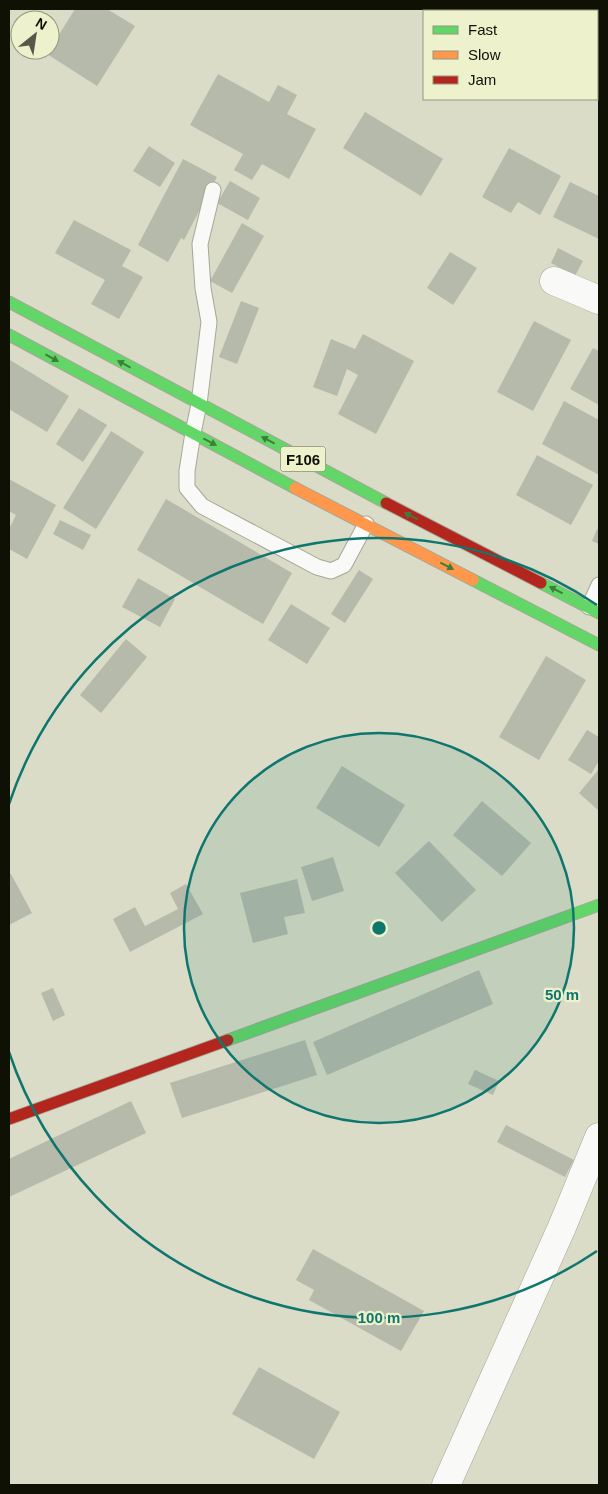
<svg xmlns="http://www.w3.org/2000/svg" width="608" height="1494" font-family="Helvetica,sans-serif">
<style>
.building{fill:#b6baab}
.lines{fill:none;stroke-linecap:round;stroke-linejoin:round}
.lane-casing{stroke:#a5a797;stroke-width:17}
.street-casing{stroke:#a5a797;stroke-width:29}
.fast-casing{stroke:#a5a797;stroke-width:13}
.slow-casing{stroke:#a5a797;stroke-width:13}
.jam-casing{stroke:#a5a797;stroke-width:13}
.lane{stroke:#f9faf7;stroke-width:15}
.street{stroke:#f9faf7;stroke-width:28}
.fast{stroke:#63d668;stroke-width:11}
.slow{stroke:#ff974d;stroke-width:11}
.jam{stroke:#b3261e;stroke-width:11}
.oneway{fill:#3e7d3b}
.ring{fill:none;stroke:#0f766e;stroke-width:2.5}
.labels{text-anchor:middle;dominant-baseline:central;stroke-width:4.5;stroke-linejoin:round;paint-order:stroke}
.shield{fill:#edf1cc;stroke:#525441;stroke-width:1}
.shield-label{font-size:15px;font-weight:bold;fill:#101105}
.centre{fill:#0f766e;stroke:#edf1cc;stroke-width:2.5}
.ring-label{font-size:15px;text-anchor:middle;font-weight:bold;fill:#0f766e;stroke:#edf1cc;stroke-width:4.5;stroke-linejoin:round;paint-order:stroke}
</style>
<rect width="100%" height="100%" fill="#dadcc7"/>
<g class="building">
<polygon points="75,9 107,9 135,26 97,86 47,54"/>
<polygon points="218,74 269,102 278,85 297,95 287,114 316,129 289,179 262,164 252,180 234,170 243,154 190,125"/>
<polygon points="365,112 443,159 421,196 343,148"/>
<polygon points="149,146 175,163 160,187 133,171"/>
<polygon points="509,148 561,176 540,215 518,202 511,213 482,197"/>
<polygon points="183,159 217,177 184,240 181,238 168,262 138,245"/>
<polygon points="230,181 260,198 248,220 217,203"/>
<polygon points="570,182 599,196 599,239 553,217"/>
<polygon points="74,220 131,250 122,266 143,277 119,319 91,304 105,280 55,253"/>
<polygon points="242,223 264,236 232,293 210,281"/>
<polygon points="558,248 583,261 575,276 551,263"/>
<polygon points="450,252 477,268 453,305 427,288"/>
<polygon points="241,301 259,308 237,364 219,357"/>
<polygon points="534,321 571,340 533,411 497,392"/>
<polygon points="363,334 414,361 376,434 338,414 358,375 347,369 337,396 313,387 331,339 355,349"/>
<polygon points="593,348 599,351 599,405 570,389"/>
<polygon points="10,360 69,396 47,432 9,409 9,363"/>
<polygon points="564,401 599,420 599,475 542,444"/>
<polygon points="79,408 107,425 83,462 56,444"/>
<polygon points="111,431 144,452 96,529 63,508"/>
<polygon points="537,455 593,485 571,525 516,495"/>
<polygon points="9,479 56,505 27,559 9,549 9,529 16,515 9,511"/>
<polygon points="166,499 292,573 263,624 137,550"/>
<polygon points="60,520 91,535 83,550 53,534"/>
<polygon points="597,529 599,530 599,544 592,541"/>
<polygon points="359,570 373,579 345,623 331,614"/>
<polygon points="138,578 175,599 160,627 122,607"/>
<polygon points="291,604 330,628 307,664 268,640"/>
<polygon points="126,639 147,657 101,713 80,695"/>
<polygon points="546,656 586,680 539,760 499,737"/>
<polygon points="587,730 599,737 599,761 591,774 568,760"/>
<polygon points="342,766 405,805 379,847 316,808"/>
<polygon points="599,769 599,811 579,793"/>
<polygon points="482,801 531,843 502,876 453,835"/>
<polygon points="429,841 476,890 442,922 395,873"/>
<polygon points="333,857 344,891 312,901 301,867"/>
<polygon points="9,874 11,874 32,913 9,925"/>
<polygon points="297,879 305,913 284,917 288,934 253,943 240,893"/>
<polygon points="186,884 203,914 130,952 113,919 135,907 145,926 178,909 170,893"/>
<polygon points="479,970 493,1004 327,1075 313,1042"/>
<polygon points="53,988 65,1015 53,1021 41,993"/>
<polygon points="305,1040 317,1075 182,1118 170,1083"/>
<polygon points="475,1070 499,1081 493,1095 468,1084"/>
<polygon points="131,1101 146,1133 9,1197 9,1159"/>
<polygon points="506,1125 574,1160 565,1177 497,1142"/>
<polygon points="313,1249 424,1311 401,1351 309,1300 314,1290 296,1280"/>
<polygon points="259,1367 340,1412 314,1459 232,1414"/>
</g>
<g class="lines">
<defs>
<g id="lane">
<polyline points="213,190 200,244 203,288 209,322 199,404 193,433 187,471 187,488 202,506 317,567 331,571 344,565 366,524"/>
<polyline points="589,607 599,585"/>
</g>
<g id="street">
<polyline points="554,281 599,300"/>
<polyline points="446,1485 562,1227 599,1137"/>
</g>
<g id="fast">
<polyline points="9,302 386,503"/>
<polyline points="9,335 295,488"/>
<polyline points="473,580 599,645"/>
<polyline points="541,583 599,613"/>
<polyline points="228,1040 599,905"/>
</g>
<polyline id="slow" points="295,488 473,580"/>
<g id="jam">
<polyline points="386,503 541,583"/>
<polyline points="9,1119 228,1040"/>
</g>
</defs>
<use href="#lane" class="lane-casing"/>
<use href="#street" class="street-casing"/>
<use href="#fast" class="fast-casing"/>
<use href="#slow" class="slow-casing"/>
<use href="#jam" class="jam-casing"/>
<use href="#lane" class="lane"/>
<use href="#street" class="street"/>
<use href="#fast" class="fast"/>
<use href="#slow" class="slow"/>
<use href="#jam" class="jam"/>
</g>
<defs><path id="oneway-solid" d="M-6-.8H1V-3.2L6.5 0L1 3.2V.8H-6Z" transform="scale(1.25)"/></defs>
<g class="oneway">
<use href="#oneway-solid" transform="translate(52 358) rotate(29)"/>
<use href="#oneway-solid" transform="translate(124 364) rotate(-152)"/>
<use href="#oneway-solid" transform="translate(268 440) rotate(-152)"/>
<use href="#oneway-solid" transform="translate(210 442) rotate(28)"/>
<use href="#oneway-solid" transform="translate(411 516) rotate(-153)"/>
<use href="#oneway-solid" transform="translate(447 566) rotate(27)"/>
<use href="#oneway-solid" transform="translate(556 590) rotate(-153)"/>
</g>
<circle cx="379" cy="928" r="195" fill="#0f766e" fill-opacity=".12"/>
<g class="ring">
<circle cx="379" cy="928" r="195"/>
<path d="M597 1251A390 390 0 0 1 9 1052M9 804A390 390 0 0 1 597 605"/>
</g>
<g class="labels">
<rect class="shield" x="280.5" y="446.5" width="45" height="25" rx="4"/>
<g class="shield-label">
<text x="303" y="459">F106</text>
</g>
</g>
<circle cx="379" cy="928" r="8" class="centre"/>
<g class="ring-label">
<text x="562" y="1000">50 m</text>
<text x="379" y="1323">100 m</text>
</g>
<rect width="608" height="1494" fill="none" stroke="#101105" stroke-width="20"/>
<rect x="423" y="10" width="175" height="90" fill="#edf1cc" stroke="#95977c"/>
<rect x="433" y="26" width="25" height="8" fill="#63d668" stroke="#95977c"/>
<text x="468" y="35" font-size="15" fill="#101105">Fast</text>
<rect x="433" y="51" width="25" height="8" fill="#ff974d" stroke="#95977c"/>
<text x="468" y="60" font-size="15" fill="#101105">Slow</text>
<rect x="433" y="76" width="25" height="8" fill="#b3261e" stroke="#95977c"/>
<text x="468" y="85" font-size="15" fill="#101105">Jam</text>
<g transform="translate(35 35) rotate(30)"><circle r="24" fill="#edf1cc" stroke="#95977c"/>
<path d="M0-4L9 19L0 12L-9 19Z" fill="#575849"/>
<text y="-8" font-size="14" font-weight="bold" text-anchor="middle" fill="#101105">N</text>
</g>
</svg>
